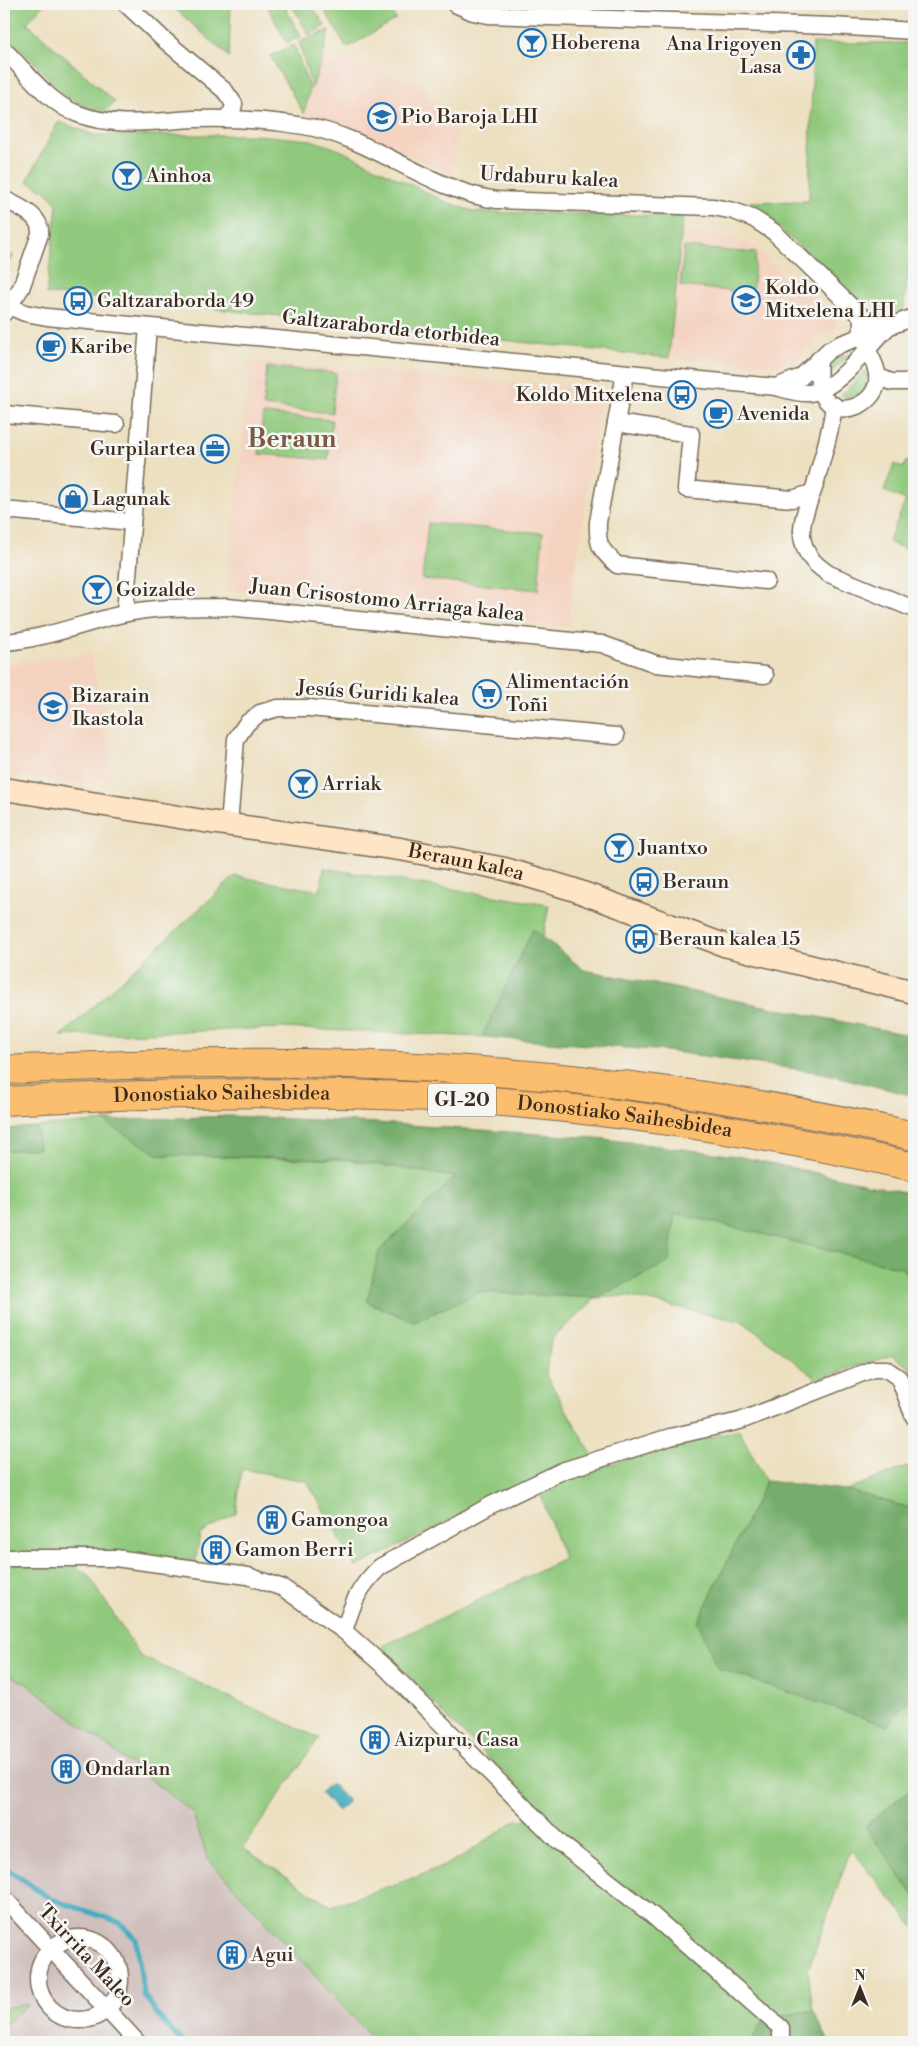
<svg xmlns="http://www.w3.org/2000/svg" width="918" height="2046" font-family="'Libre Bodoni',serif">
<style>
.built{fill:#f4d3c0}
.industrial{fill:#d0c0bc}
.green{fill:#90c97d;stroke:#667a4e}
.forest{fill:#74ad6c;stroke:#586c45}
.water{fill:#3faabe;stroke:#3d6a6e}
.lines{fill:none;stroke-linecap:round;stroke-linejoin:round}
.stream{stroke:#3faabe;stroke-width:5.5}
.street-casing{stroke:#796a57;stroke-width:19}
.secondary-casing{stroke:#796a57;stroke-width:25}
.highway-casing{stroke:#796a57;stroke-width:30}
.street{stroke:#fff;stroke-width:16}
.secondary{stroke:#fde5c5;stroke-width:22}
.highway{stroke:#fbbd6e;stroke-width:28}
.labels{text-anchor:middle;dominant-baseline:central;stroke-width:5;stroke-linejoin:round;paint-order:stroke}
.shield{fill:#f6f6f2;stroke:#73675e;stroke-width:1}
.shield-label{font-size:19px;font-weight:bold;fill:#3b2a1e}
.poi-label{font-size:20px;fill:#3b2a1e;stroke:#f6f6f2;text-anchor:start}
.street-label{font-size:20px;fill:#3b2a1e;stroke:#f6f6f2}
.district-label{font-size:25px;font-weight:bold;fill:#795948;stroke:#f6f6f2}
</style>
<rect width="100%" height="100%" fill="#f6f6f2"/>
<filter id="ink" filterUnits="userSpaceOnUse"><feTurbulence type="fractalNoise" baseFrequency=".02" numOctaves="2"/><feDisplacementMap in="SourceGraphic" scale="10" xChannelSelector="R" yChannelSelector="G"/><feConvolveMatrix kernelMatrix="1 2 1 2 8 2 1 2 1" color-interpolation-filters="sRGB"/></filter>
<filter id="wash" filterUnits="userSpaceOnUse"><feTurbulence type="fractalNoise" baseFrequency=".0096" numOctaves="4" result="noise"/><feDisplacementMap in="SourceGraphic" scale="20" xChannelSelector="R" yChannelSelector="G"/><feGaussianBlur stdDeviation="1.12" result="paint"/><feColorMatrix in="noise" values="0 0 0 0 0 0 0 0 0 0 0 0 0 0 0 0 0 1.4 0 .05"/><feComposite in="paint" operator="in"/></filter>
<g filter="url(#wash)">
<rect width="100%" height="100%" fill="#ede0c1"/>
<g class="built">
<polygon points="324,53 421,84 458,131 451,176 381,140 331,121 304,114"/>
<polygon points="682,231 708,233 735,238 748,244 762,254 787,279 795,277 836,319 835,329 812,339 796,363 790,366 669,358"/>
<polygon points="250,362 602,390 567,627 227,590"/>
<polygon points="90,652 111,750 109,779 91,777 87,782 81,784 4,774 4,664 69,657"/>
</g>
<polygon class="industrial" points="4,1672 29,1685 192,1812 208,1859 376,2042 4,2042 4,2026 27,2005 4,2008"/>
<g class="green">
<polygon points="4,4 44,4 27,23 115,102 105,111 85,107 65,96 29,57 4,34"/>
<polygon points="170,4 231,4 229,57"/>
<polygon points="266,4 283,4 301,36 287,43"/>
<polygon points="291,4 311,4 325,26 309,35"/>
<polygon points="321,4 387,4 396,19 347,48"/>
<polygon points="329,30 324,53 312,88 299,42"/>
<polygon points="813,43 914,43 914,220 903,315 858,298 749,202 809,201"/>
<polygon points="294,45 310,89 304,114 270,56"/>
<polygon points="58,122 95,135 256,135 311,140 340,150 444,201 475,212 683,216 669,358 179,305 46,294 57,205 47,192 27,181"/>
<polygon points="684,247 756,253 752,293 680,286"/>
<polygon points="4,250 14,256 4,272"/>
<path d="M850,355L827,376C825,361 836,356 850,355Z"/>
<polygon points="267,367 336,373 332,413 263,406"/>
<path d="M865,371C871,387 858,402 841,395Z"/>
<polygon points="263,414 332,420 328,460 259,454"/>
<polygon points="906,461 914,465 914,553 888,542 906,500 884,491 894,464 903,468"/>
<polygon points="428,523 543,533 538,590 422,579"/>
<polygon points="324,868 549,905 542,943 528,941 482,1037 282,1028 61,1036 235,876 320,891"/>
<polygon points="106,1121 159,1155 348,1160 455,1177 379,1251 367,1302 414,1322 480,1292 596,1298 675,1213 902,1268 914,1287 914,1384 909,1367 892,1355 817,1379 743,1322 626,1296 596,1298 551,1340 546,1375 593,1456 505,1494 356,1567 307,1481 242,1469 236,1513 200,1534 195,1565 4,1552 4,1151 39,1148 36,1127"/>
<polygon points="739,1430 766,1481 698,1622 887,1726 914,1692 914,1786 865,1826 914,1896 914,1927 851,1849 808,1970 813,2010 763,2020 751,2042 376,2042 208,1859 192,1812 29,1685 4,1672 4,1564 68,1562 88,1574 140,1656 319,1738 243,1848 331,1906 416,1877 460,1858 516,1820 551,1819 447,1718 382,1646 564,1559 540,1493 587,1470"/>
<polygon points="914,1464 914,1509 846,1490"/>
<polygon points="28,2004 4,2026 4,2008"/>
</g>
<g class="forest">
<polygon points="533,929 584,970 914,1036 914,1096 823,1073 667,1051 482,1037"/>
<polygon points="229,1116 378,1123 597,1138 737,1156 914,1194 914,1287 902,1268 675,1213 669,1262 596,1298 480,1292 414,1322 367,1302 379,1251 455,1177 346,1159 159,1155 103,1121"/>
<polygon points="36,1127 39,1148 4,1151 4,1129"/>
<polygon points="766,1481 846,1490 914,1509 914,1692 887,1726 717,1668 698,1622"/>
<polygon points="914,1786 914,1896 865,1826"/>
<polygon points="813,2010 829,2042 751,2042 763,2020"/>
</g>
<polygon class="water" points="331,1783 348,1801 338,1811 320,1793"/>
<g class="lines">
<polyline class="stream" points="4,1867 51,1899 119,1922 136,1939 144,1995 160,2018 182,2042"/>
</g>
</g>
<g filter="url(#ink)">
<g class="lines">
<defs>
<g id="street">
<polyline points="126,4 162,38 225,91 234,104 232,112 225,119"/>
<polyline points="455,4 473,12 488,15 832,26 914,31"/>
<path d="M4,50C26,71 48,103 78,114C114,128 156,121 194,119C231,118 268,120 304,126C372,137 430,191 497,200L713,207L734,211L754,219L774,232L862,317L889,326"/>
<path d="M4,199C18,207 42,215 40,234L21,288L4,313"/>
<path d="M4,304L25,313L47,317L776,387C787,390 798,394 810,393C839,389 868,346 889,326"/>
<path d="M819,359C818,371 817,389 826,400C841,418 873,405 877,383C880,366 866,352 862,336C861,330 862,323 862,317"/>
<polyline points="625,373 616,423 691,434 686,489 792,499 812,493"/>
<polyline points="877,376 891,382 914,382"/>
<polyline points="776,387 801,377 829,350 841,344 914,317"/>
<path d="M834,405C831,433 822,458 815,485C809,503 797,526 804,545C808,558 817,566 829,574L914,609"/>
<polyline points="4,414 116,424"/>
<path d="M616,423L598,522C597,546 600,549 617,565L766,581"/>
<polyline points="4,510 132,522"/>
<polyline points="125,613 148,327"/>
<path d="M4,642C45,639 83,623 123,614C156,606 193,608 227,607L602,644L656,664L765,675"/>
<polyline points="229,825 236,739 247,723 260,713 278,708 309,708 616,736"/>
<polyline points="4,1558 115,1558 248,1576 283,1588 344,1631 387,1669 560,1843 652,1915 781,2028 781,2042"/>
<path d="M344,1631C353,1602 358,1588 380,1567L491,1505L562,1471L670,1437L740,1421L873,1369H886L899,1378L914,1417"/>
<polyline points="4,1898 137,2042"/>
<circle cx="79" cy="1979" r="41"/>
</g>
<g id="secondary">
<path id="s1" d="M4,789L210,822L400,849L505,869L572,889L724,945L914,992"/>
</g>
<g id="highway">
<path d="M4,1070C147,1063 292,1059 436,1068C597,1077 757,1100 914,1136"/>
<path id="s2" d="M4,1101C146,1093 289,1090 432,1097C594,1106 756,1131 914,1167"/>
</g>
</defs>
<use href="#street" class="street-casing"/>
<use href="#secondary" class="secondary-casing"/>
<use href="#highway" class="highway-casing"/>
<use href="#street" class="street"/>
<use href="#secondary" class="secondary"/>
<use href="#highway" class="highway"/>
</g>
</g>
<defs>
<symbol id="bar-ring" viewBox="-11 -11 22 22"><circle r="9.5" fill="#f6f6f2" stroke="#1f6fb2" stroke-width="1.5"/><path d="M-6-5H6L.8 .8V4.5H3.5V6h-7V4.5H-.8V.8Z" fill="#1f6fb2"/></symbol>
<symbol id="pharmacy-ring" viewBox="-11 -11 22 22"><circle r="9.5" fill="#f6f6f2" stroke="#1f6fb2" stroke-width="1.5"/><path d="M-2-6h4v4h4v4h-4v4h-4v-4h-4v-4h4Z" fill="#1f6fb2"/></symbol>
<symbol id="school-ring" viewBox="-11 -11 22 22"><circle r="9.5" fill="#f6f6f2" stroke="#1f6fb2" stroke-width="1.5"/><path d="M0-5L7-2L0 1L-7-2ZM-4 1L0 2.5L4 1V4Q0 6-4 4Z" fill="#1f6fb2"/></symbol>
<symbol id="bus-ring" viewBox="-11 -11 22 22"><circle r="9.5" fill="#f6f6f2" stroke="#1f6fb2" stroke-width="1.5"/><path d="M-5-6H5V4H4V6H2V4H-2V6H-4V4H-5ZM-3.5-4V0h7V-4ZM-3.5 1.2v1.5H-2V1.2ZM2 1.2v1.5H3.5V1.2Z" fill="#1f6fb2"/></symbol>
<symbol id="cafe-ring" viewBox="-11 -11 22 22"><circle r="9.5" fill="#f6f6f2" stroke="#1f6fb2" stroke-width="1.5"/><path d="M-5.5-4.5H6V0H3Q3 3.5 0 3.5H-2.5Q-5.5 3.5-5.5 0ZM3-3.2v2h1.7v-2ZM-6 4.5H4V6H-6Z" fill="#1f6fb2"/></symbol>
<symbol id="office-ring" viewBox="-11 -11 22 22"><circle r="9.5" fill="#f6f6f2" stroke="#1f6fb2" stroke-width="1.5"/><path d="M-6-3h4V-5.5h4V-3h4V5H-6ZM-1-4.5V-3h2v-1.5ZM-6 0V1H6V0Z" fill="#1f6fb2"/></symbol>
<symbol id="shop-ring" viewBox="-11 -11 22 22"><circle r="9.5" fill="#f6f6f2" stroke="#1f6fb2" stroke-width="1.5"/><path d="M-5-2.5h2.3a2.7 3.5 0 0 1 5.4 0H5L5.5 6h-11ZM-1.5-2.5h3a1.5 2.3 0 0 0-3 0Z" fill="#1f6fb2"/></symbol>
<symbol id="supermarket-ring" viewBox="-11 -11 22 22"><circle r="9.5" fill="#f6f6f2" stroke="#1f6fb2" stroke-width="1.5"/><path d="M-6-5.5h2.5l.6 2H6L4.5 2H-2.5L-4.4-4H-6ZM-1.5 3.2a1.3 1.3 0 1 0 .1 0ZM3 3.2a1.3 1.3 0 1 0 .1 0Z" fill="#1f6fb2"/></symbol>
<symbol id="building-ring" viewBox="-11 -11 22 22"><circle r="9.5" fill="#f6f6f2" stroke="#1f6fb2" stroke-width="1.5"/><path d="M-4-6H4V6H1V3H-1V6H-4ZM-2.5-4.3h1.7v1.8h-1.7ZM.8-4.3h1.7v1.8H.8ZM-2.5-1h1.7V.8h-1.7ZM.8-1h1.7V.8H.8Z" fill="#1f6fb2"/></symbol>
</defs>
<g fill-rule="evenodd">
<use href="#bar-ring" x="516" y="27" width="32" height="32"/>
<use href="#pharmacy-ring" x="785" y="39" width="32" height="32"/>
<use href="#school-ring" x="366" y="101" width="32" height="32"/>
<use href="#bar-ring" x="111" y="160" width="32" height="32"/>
<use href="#school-ring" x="730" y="284" width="32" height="32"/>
<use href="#bus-ring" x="62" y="285" width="32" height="32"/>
<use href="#cafe-ring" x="35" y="331" width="32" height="32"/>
<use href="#bus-ring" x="666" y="379" width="32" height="32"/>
<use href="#cafe-ring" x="702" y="398" width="32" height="32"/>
<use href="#office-ring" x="199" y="433" width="32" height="32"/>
<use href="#shop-ring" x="57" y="483" width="32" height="32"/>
<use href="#bar-ring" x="81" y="574" width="32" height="32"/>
<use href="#supermarket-ring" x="471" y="678" width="32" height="32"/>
<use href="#school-ring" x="37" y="691" width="32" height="32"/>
<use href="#bar-ring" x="287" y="768" width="32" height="32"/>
<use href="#bar-ring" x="603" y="832" width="32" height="32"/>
<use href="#bus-ring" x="628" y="866" width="32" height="32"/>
<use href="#bus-ring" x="624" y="923" width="32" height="32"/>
<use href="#building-ring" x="256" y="1504" width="32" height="32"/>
<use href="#building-ring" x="200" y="1534" width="32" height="32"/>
<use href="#building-ring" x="359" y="1724" width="32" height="32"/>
<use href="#building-ring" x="50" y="1753" width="32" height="32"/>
<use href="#building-ring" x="216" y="1939" width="32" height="32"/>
</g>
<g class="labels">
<rect class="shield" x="428" y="1083.5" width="68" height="33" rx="4"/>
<g class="shield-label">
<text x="462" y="1100">GI-20</text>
</g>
<g class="poi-label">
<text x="551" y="43">Hoberena</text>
<text x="782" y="44" text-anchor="end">Ana Irigoyen<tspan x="782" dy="23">Lasa</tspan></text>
<text x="401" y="117">Pio Baroja LHI</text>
<text x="146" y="176">Ainhoa</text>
<text x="765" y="288">Koldo<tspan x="765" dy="23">Mitxelena LHI</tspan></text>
<text x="97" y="301">Galtzaraborda 49</text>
<text x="70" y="347">Karibe</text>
<text x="663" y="395" text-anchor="end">Koldo Mitxelena</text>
<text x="737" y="414">Avenida</text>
<text x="196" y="449" text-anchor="end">Gurpilartea</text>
<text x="92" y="499">Lagunak</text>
<text x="116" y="590">Goizalde</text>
<text x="506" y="682">Alimentación<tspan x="506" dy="23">Toñi</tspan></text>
<text x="72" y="696">Bizarain<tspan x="72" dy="23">Ikastola</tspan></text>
<text x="322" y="784">Arriak</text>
<text x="638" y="848">Juantxo</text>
<text x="663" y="882">Beraun</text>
<text x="659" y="939">Beraun kalea 15</text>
<text x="291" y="1520">Gamongoa</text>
<text x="235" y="1550">Gamon Berri</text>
<text x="394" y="1740">Aizpuru, Casa</text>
<text x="85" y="1769">Ondarlan</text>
<text x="251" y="1955">Agui</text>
</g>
<g class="street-label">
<text transform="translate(549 178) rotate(3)">Urdaburu kalea</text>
<text transform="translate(391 329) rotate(6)">Galtzaraborda etorbidea</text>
<text transform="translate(387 601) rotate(6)">Juan Crisostomo Arriaga kalea</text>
<text transform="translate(378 694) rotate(4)">Jesús Guridi kalea</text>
<text stroke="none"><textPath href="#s1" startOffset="468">Beraun kalea</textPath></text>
<text stroke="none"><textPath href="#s2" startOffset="218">Donostiako Saihesbidea</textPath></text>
<text stroke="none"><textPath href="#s2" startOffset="622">Donostiako Saihesbidea</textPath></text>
<text transform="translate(86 1956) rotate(47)">Txirrita Maleo</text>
</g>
<g class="district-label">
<text x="292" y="439">Beraun</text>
</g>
</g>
<rect width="918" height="2046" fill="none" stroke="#f6f6f2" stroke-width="20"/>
<g transform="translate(860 1988)" stroke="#f6f6f2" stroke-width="4" paint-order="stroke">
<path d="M0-4L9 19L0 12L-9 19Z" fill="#3b2a1e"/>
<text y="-8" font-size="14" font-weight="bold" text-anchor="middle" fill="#3b2a1e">N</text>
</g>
</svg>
